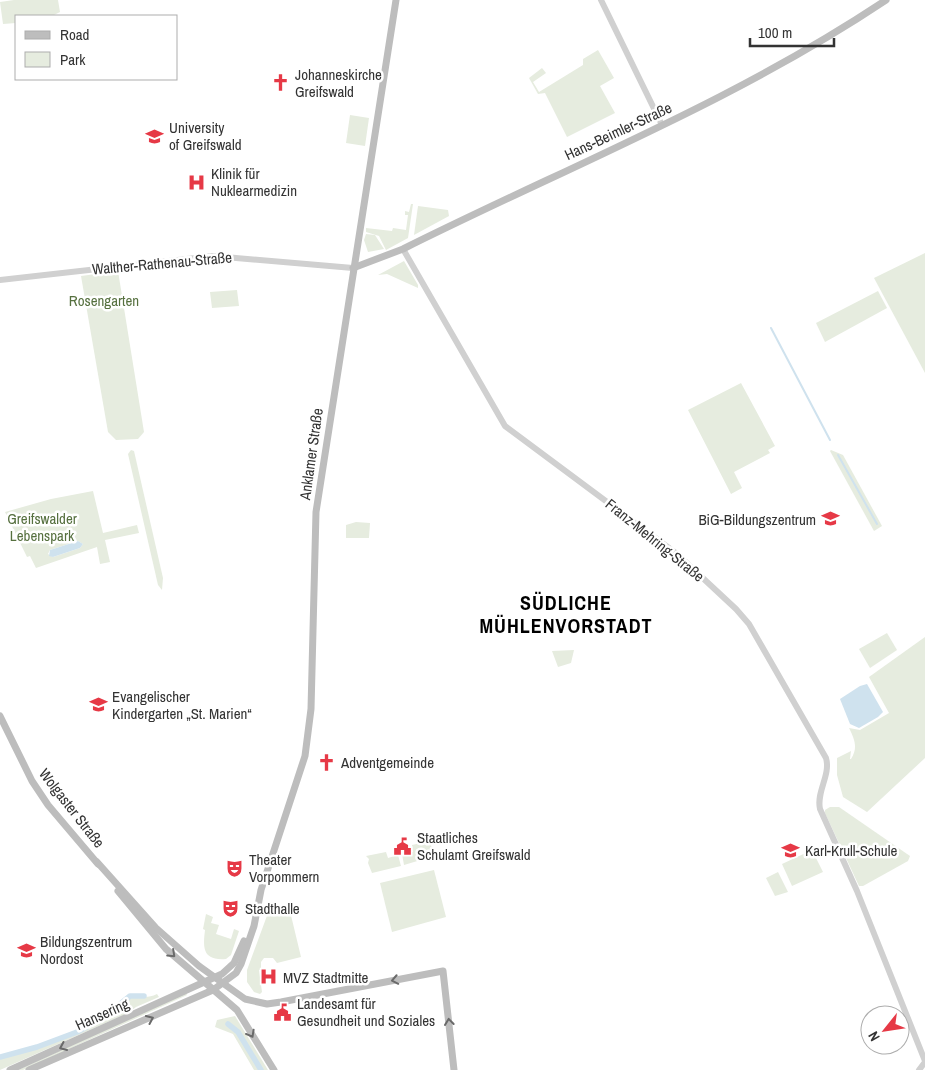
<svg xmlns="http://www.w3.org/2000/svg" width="925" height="1070" font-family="'Archivo Narrow',sans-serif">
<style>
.green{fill:#e6ecdf;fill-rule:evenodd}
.water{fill:#cfe2ee}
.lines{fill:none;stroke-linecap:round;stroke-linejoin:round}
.stream{stroke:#cfe2ee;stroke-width:2}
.canal{stroke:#cfe2ee;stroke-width:5.5}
.tertiary{stroke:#d0d0d0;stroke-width:6}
.secondary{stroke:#bdbdbd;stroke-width:7}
.oneway{stroke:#6a6a6a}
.labels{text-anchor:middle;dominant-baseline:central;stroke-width:5;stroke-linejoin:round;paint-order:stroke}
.poi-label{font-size:15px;fill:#333;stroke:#fff;text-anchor:start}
.street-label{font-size:15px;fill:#333;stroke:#fff}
.park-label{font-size:15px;fill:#56703f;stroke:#fff}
.district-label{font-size:20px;font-weight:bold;letter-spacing:1px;fill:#000;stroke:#fff}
</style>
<rect width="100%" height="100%" fill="#fff"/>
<g class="green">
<polygon points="14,0 58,0 60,12 52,16 16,16 16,23 3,24 0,2"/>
<polygon points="598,50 614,78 600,86 615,113 567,137 545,93 538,94 529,78 542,68 546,73 533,82 539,92 583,65 583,59"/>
<polygon points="350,115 369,118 365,146 346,143"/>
<polygon points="411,204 413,204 408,238 386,250 379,236 366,232 366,228 392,231 393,228 406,230 408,215 405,215 405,211 409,212"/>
<polygon points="418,206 448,210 449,216 414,235"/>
<polygon points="366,234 375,235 384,249 368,252 364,240"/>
<polygon points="925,253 925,373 874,278"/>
<polygon points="404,261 418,285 418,288 387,274 378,275"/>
<polygon points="118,271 144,432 138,439 116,440 108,432 81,276"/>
<polygon points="237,290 239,306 212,308 210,292"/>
<polygon points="878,291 887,308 825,342 816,323"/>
<polygon points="741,383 775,446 768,450 770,453 734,472 742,488 731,494 688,410"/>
<polygon points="131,450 134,451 163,578 162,590 158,585 128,454"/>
<polygon points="831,450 843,455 882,526 874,531 830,451"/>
<path d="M93,491L103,533L137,525L139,533L105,540L110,562L100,564L97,547L36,568L30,556L27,557L5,512L51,499ZM78,541L83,544L80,548L53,557L48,554L50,550Z"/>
<polygon points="356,522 370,523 369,538 346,538 346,525"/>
<polygon points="887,633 897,650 870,668 859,649"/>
<path d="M925,637V758L867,812L843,797L837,775V758L851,751L850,759H851C858,748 855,740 849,728L860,730L889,713L869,677Z"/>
<polygon points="574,650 571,663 558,667 552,651"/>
<polygon points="830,807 839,807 910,856 908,861 863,886 859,886 825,813 825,810"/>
<polygon points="430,841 434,856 404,865 402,854 413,852 412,845"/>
<polygon points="812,850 823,872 792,886 782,864"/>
<polygon points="386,852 388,858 398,855 401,866 372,873 368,863 369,859 366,856"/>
<polygon points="434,870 446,917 392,932 380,883"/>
<polygon points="778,872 788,892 775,896 766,878"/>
<polygon points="289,907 301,957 277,963 273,958 264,958 261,962 261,969 259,970 262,992 260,994 254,992 247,982 247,970 268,913"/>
<path d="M206,914L213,917L211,923L219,925L216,934L231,939L234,929L239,931L231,955L226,959C202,961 203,947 205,930L203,929Z"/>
<polygon points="186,993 187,995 23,1070 18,1070"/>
<path d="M157,994L159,997L136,1007L128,1013L0,1070V1059L38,1048L85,1029L128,998C139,994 145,1000 157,994Z"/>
<polygon points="235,1016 268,1070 254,1070 233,1034 215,1027 217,1020"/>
</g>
<g class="water">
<polygon points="78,541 83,544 80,548 53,557 49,556 50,550"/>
<polygon points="867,684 883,712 878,717 859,728 850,724 840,699 860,686"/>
</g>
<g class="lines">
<g class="stream">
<polyline points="771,328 830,440"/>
<polyline points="838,455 877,524"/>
</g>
<g class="canal">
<polyline points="228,1024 238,1032 261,1070"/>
<polyline points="0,1057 37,1047 77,1032 103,1018 130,996 144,996"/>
</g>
<g class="tertiary">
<polyline points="601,0 662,125"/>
<path d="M403,249L505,426L677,554L736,609L749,624L826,758C831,775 816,792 820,809L857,891L925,1061"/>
<polyline points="0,280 213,256 353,268"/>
<polyline points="919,1070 925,1062"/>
</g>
<g class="secondary">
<path d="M353,268L403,249C565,168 735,101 886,0"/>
<polyline points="0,716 32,781 48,805 98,864"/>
<polyline points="97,862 156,928 199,966 245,999 267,1004 281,1002 443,971 454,1070"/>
<polyline points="118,891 166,949 237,1010 274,1070"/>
<polyline points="10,1070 222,974 234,963 244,941"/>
<polyline points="29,1070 213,990 236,973 241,964 254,926 261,890 305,756 311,709 316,512 396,0"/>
</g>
</g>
<defs><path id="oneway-chevron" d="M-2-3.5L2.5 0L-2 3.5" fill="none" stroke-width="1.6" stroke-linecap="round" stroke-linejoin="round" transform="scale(1.25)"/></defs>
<g class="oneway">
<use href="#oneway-chevron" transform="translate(172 954) rotate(43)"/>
<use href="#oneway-chevron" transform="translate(395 980) rotate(169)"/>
<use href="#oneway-chevron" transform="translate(150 1019) rotate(-24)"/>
<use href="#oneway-chevron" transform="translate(449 1022) rotate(-97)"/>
<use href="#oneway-chevron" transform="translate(251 1034) rotate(61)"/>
<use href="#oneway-chevron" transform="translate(63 1047) rotate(156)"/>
</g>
<defs>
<symbol id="church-bare" viewBox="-9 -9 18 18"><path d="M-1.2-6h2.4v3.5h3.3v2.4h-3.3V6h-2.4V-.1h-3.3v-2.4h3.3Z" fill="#e63946" stroke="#fff" stroke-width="2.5" paint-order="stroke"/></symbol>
<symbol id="university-bare" viewBox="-9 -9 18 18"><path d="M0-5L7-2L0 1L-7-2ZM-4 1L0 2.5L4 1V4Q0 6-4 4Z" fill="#e63946" stroke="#fff" stroke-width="2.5" paint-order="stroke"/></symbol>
<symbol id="hospital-bare" viewBox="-9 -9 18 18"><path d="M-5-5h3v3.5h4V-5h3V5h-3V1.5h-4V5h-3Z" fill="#e63946" stroke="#fff" stroke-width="2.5" paint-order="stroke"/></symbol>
<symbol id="school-bare" viewBox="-9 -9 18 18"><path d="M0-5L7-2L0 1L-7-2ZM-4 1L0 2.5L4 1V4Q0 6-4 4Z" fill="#e63946" stroke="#fff" stroke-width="2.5" paint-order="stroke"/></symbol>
<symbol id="civic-bare" viewBox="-9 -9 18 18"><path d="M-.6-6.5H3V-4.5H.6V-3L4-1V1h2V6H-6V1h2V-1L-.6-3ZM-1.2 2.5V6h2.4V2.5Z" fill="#e63946" stroke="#fff" stroke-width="2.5" paint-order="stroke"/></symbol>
<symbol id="theatre-bare" viewBox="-9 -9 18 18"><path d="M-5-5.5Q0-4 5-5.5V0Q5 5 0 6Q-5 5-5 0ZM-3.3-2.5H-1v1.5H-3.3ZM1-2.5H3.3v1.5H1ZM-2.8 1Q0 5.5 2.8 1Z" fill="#e63946" stroke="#fff" stroke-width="2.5" paint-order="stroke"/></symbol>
</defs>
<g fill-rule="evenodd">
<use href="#church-bare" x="268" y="70" width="25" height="25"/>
<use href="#university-bare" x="142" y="124" width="25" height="25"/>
<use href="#hospital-bare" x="184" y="170" width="25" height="25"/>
<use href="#school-bare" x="818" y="506" width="25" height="25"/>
<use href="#school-bare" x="86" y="692" width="25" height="25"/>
<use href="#church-bare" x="314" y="750" width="25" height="25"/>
<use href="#civic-bare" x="390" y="834" width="25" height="25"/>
<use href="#school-bare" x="778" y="838" width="25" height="25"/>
<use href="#theatre-bare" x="222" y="856" width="25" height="25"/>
<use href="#theatre-bare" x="218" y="896" width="25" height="25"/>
<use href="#university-bare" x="14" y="938" width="25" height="25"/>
<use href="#hospital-bare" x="256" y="964" width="25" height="25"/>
<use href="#civic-bare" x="270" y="1000" width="25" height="25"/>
</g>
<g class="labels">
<g class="poi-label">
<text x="295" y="74">Johanneskirche<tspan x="295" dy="17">Greifswald</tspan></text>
<text x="169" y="127">University<tspan x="169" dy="17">of Greifswald</tspan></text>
<text x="211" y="173">Klinik für<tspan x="211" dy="17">Nuklearmedizin</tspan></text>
<text x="816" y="519" text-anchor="end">BiG-Bildungszentrum</text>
<text x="112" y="696">Evangelischer<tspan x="112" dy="17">Kindergarten „St. Marien“</tspan></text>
<text x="341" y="762">Adventgemeinde</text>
<text x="417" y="837">Staatliches<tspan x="417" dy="17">Schulamt Greifswald</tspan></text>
<text x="805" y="850">Karl-Krull-Schule</text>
<text x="249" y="859">Theater<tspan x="249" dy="17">Vorpommern</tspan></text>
<text x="245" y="908">Stadthalle</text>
<text x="40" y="941">Bildungszentrum<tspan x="40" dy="17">Nordost</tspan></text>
<text x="283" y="977">MVZ Stadtmitte</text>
<text x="297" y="1003">Landesamt für<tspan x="297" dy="17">Gesundheit und Soziales</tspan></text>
</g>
<g class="street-label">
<text transform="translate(618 131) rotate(-25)">Hans-Beimler-Straße</text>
<text transform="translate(162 263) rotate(-5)">Walther-Rathenau-Straße</text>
<text transform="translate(311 454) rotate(-82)">Anklamer Straße</text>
<text transform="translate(655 540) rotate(39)">Franz-Mehring-Straße</text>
<text transform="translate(72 808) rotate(52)">Wolgaster Straße</text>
<text transform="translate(102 1014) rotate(-24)">Hansering</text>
</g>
<g class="park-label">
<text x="104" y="300">Rosengarten</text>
<text x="42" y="518">Greifswalder<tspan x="42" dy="17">Lebenspark</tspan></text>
</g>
<g class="district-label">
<text x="566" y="602">SÜDLICHE<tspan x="566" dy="23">MÜHLENVORSTADT</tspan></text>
</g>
</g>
<rect x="15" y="15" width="162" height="65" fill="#ffffff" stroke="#adadad"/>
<rect x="25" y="31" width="25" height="8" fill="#bdbdbd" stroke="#adadad"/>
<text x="60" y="40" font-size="15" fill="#333333">Road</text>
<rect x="25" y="52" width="25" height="15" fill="#e6ecdf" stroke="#adadad"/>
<text x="60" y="65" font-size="15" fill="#333333">Park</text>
<g transform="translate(885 1030) rotate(240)"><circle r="24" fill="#ffffff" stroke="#adadad"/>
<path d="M0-4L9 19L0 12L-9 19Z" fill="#e63946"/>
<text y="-8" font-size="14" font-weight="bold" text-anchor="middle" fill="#333333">N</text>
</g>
<path d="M750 38v8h84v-8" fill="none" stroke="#333333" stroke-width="2.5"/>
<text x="758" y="38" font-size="15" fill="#333333" stroke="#ffffff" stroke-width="4" paint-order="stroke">100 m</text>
</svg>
